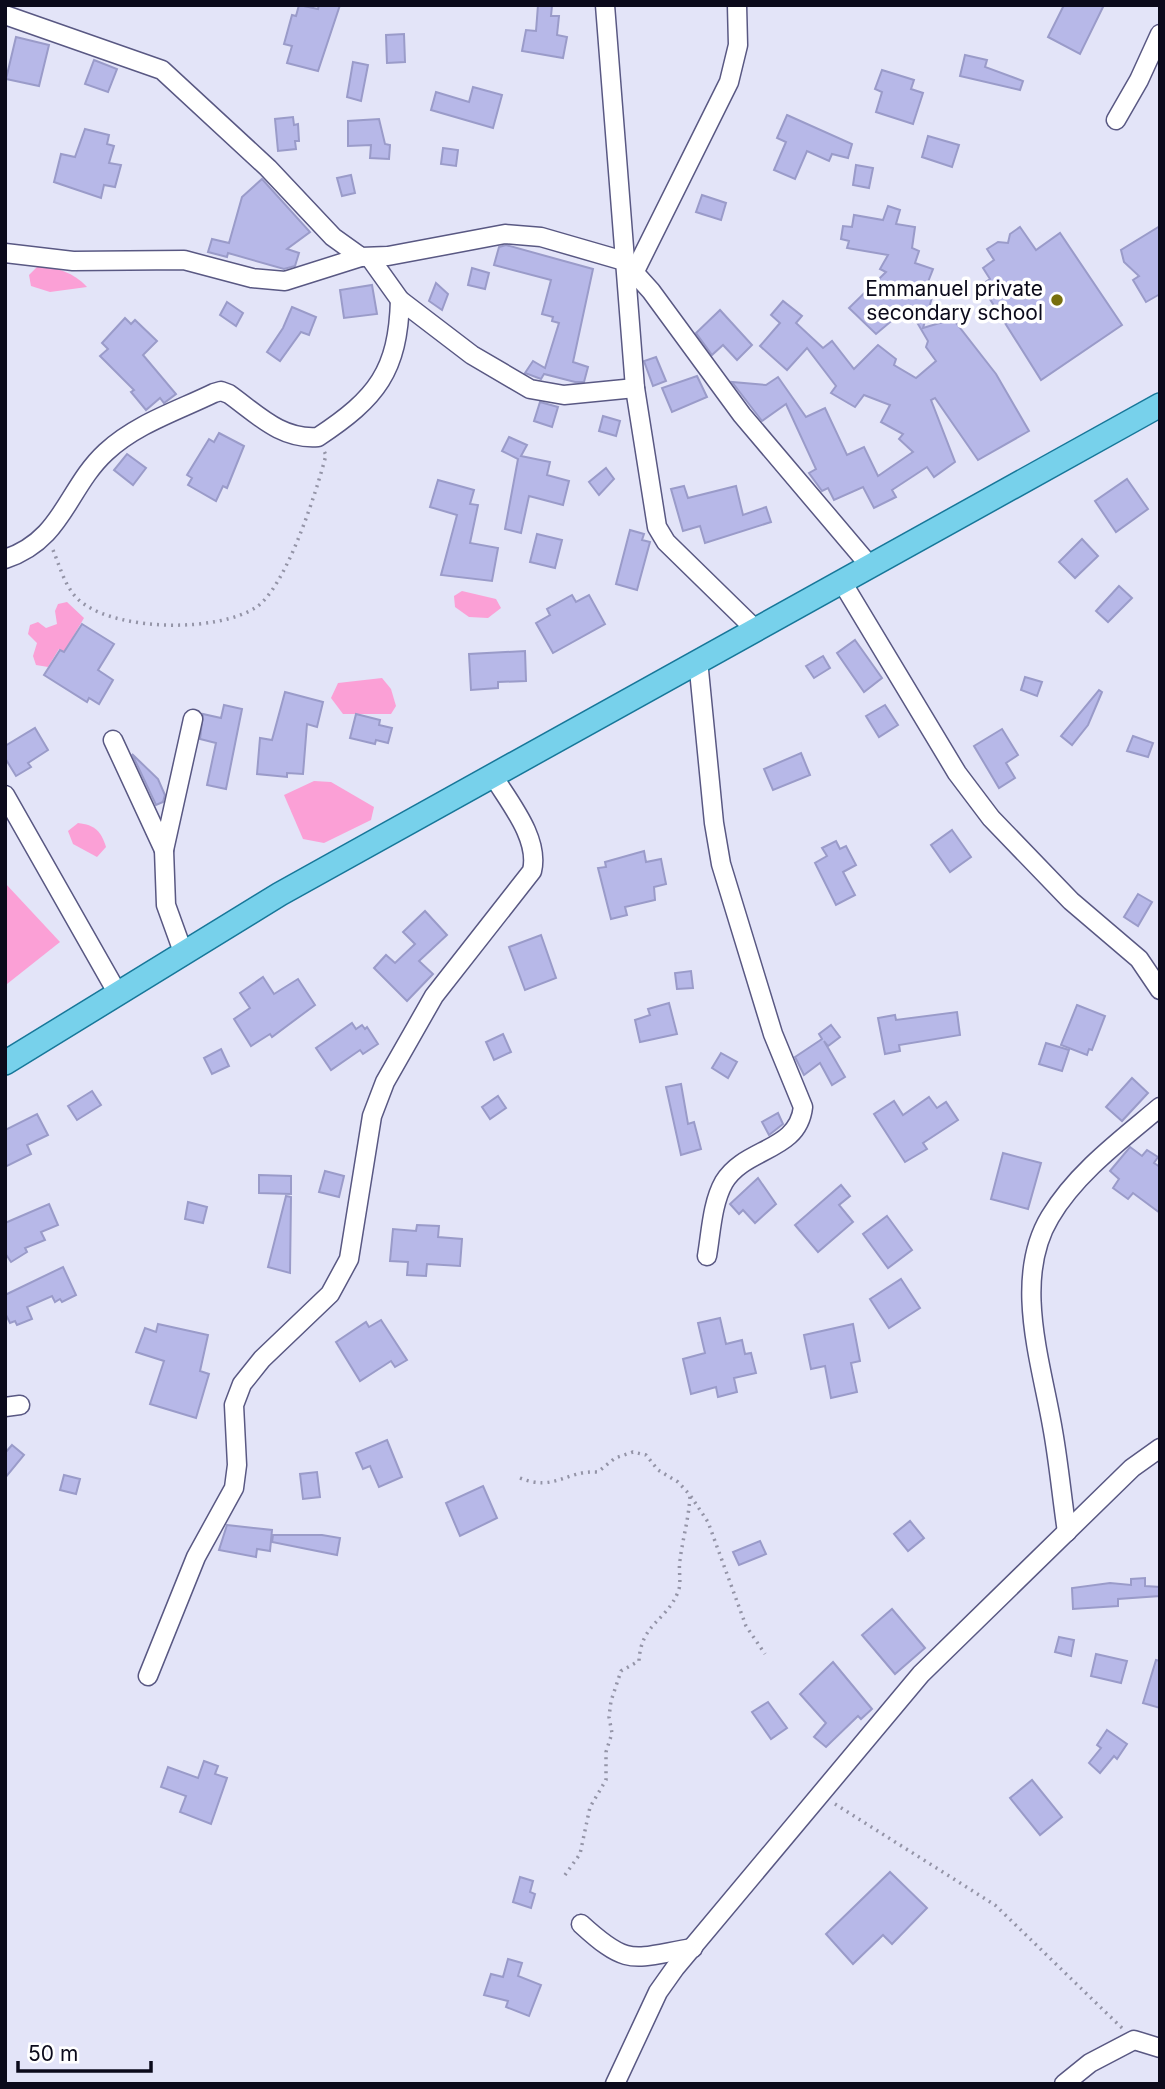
<svg xmlns="http://www.w3.org/2000/svg" width="1165" height="2089" font-family="Inter,sans-serif">
<style>
.green{fill:#fba0d6}
.building{fill:#b7b8e8;stroke:#9a9bc9;stroke-width:2}
.lines{fill:none;stroke-linecap:round;stroke-linejoin:round}
.minor-casing{stroke:#595883;stroke-width:21}
.major-casing{stroke:#177799;stroke-width:26}
.path{stroke:#9494a7;stroke-width:3.5;stroke-dasharray:2 5;stroke-linecap:butt}
.minor{stroke:#fff;stroke-width:18}
.major{stroke:#77d1eb;stroke-width:23}
.poi-dot{fill:#786f0f;stroke:#fff;stroke-width:2.5}
.labels{text-anchor:middle;dominant-baseline:central;stroke-width:7;stroke-linejoin:round;paint-order:stroke}
.poi-label{font-size:21px;fill:#0b0a1b;stroke:#fff;text-anchor:end}
</style>
<rect width="100%" height="100%" fill="#e3e4f8"/>
<g class="green">
<path d="M38,266C58,268 73,272 87,287L50,292L31,286L29,275Z"/>
<polygon points="462,591 496,599 501,608 488,618 469,617 455,607 454,596"/>
<polygon points="67,602 84,618 64,652 59,649 48,667 36,665 33,656 37,643 28,634 30,625 38,622 46,628 57,624 55,611 58,604"/>
<polygon points="382,678 391,689 396,706 391,714 343,714 331,698 338,683"/>
<polygon points="314,781 331,782 374,807 371,820 324,843 303,839 284,795"/>
<path d="M78,823C95,825 101,831 106,847L97,857L73,844L68,831Z"/>
<polygon points="5,883 60,942 7,984 5,984"/>
</g>
<g class="building">
<polygon points="299,5 318,9 319,5 340,5 318,71 287,63 292,46 284,44 292,15 296,16"/>
<polygon points="538,5 552,6 551,16 559,16 557,35 567,37 563,58 522,51 526,30 536,31"/>
<polygon points="1064,5 1104,5 1080,54 1048,37"/>
<polygon points="404,34 405,62 387,63 386,35"/>
<polygon points="16,37 49,45 39,86 6,79"/>
<polygon points="965,55 987,60 985,67 1023,81 1020,90 960,76"/>
<polygon points="94,60 117,69 108,92 85,84"/>
<polygon points="353,62 368,65 361,101 347,97"/>
<polygon points="882,70 914,80 911,89 923,93 913,124 876,112 882,92 875,89"/>
<polygon points="473,87 502,95 493,128 431,110 436,92 469,102"/>
<polygon points="787,115 852,144 848,158 832,154 829,161 807,151 795,179 774,170 786,142 777,138"/>
<polygon points="293,117 294,125 298,124 299,141 295,141 296,149 278,151 275,119"/>
<polygon points="379,119 385,144 390,145 389,159 370,158 371,145 348,146 348,121"/>
<polygon points="85,129 109,135 107,144 114,146 109,163 121,165 115,187 104,185 101,198 54,182 61,154 75,157"/>
<polygon points="928,136 959,145 952,167 922,157"/>
<polygon points="443,148 458,150 456,166 441,164"/>
<polygon points="856,165 873,168 869,188 853,185"/>
<polygon points="351,175 355,193 342,196 337,178"/>
<polygon points="262,179 310,232 287,249 299,253 295,266 284,269 228,253 227,257 208,252 212,239 229,243 242,197"/>
<polygon points="702,195 726,203 721,220 696,212"/>
<polygon points="888,206 900,210 896,224 915,227 912,248 919,251 915,263 933,269 928,282 936,284 923,328 953,319 996,374 1029,431 978,460 935,398 931,400 955,462 934,477 927,467 892,490 896,497 874,508 863,487 834,500 828,488 822,491 809,473 816,469 786,404 762,421 732,382 766,385 778,377 806,417 825,408 847,455 864,447 878,476 913,452 899,439 903,434 881,422 890,405 864,395 855,407 831,393 836,386 807,348 787,370 760,346 780,323 771,315 783,301 802,316 796,323 823,348 832,341 854,369 878,345 896,359 894,365 916,378 936,361 926,347 928,341 908,307 876,334 849,308 886,272 880,269 888,255 847,248 849,241 841,239 843,226 852,227 854,215 883,220"/>
<polygon points="1160,226 1160,294 1146,302 1133,280 1139,276 1124,262 1121,250"/>
<polygon points="1020,227 1036,250 1060,233 1122,325 1041,380 981,285 990,279 983,268 994,260 987,249 998,242 1008,243 1010,234"/>
<polygon points="506,245 593,269 573,362 588,367 584,382 575,382 544,374 541,379 525,373 533,361 545,368 559,323 552,321 553,317 542,314 551,280 494,265 499,247"/>
<polygon points="472,268 489,273 485,289 468,285"/>
<polygon points="436,283 448,294 442,310 429,301"/>
<polygon points="372,285 377,314 344,318 340,290"/>
<polygon points="227,302 243,313 236,326 220,315"/>
<polygon points="292,307 316,317 309,335 301,332 280,361 267,352 283,328"/>
<polygon points="720,310 752,345 737,360 723,345 712,355 696,333"/>
<polygon points="125,318 131,324 135,320 157,341 143,355 176,394 164,403 160,398 146,410 131,392 134,390 100,356 108,349 102,343"/>
<polygon points="656,357 666,381 653,386 644,361"/>
<polygon points="697,376 707,397 672,412 662,388"/>
<polygon points="540,402 558,407 552,427 534,421"/>
<polygon points="603,416 620,421 616,436 599,431"/>
<polygon points="219,433 244,446 227,488 223,486 216,501 188,485 192,478 187,475 209,439 214,442"/>
<polygon points="509,437 527,445 521,456 550,462 547,475 569,481 563,505 529,496 521,533 505,529 518,459 502,451"/>
<polygon points="127,454 146,468 133,485 114,470"/>
<polygon points="606,468 614,479 599,495 589,482"/>
<polygon points="1127,479 1148,509 1116,532 1095,501"/>
<polygon points="438,480 474,490 470,504 478,505 470,543 498,548 492,581 441,575 457,515 430,507"/>
<polygon points="684,486 688,498 736,486 743,515 766,507 771,522 705,543 700,526 683,531 671,489"/>
<polygon points="630,530 644,534 642,540 650,542 637,590 616,584"/>
<polygon points="537,534 562,540 555,568 530,562"/>
<polygon points="1082,539 1098,556 1075,578 1059,562"/>
<polygon points="1119,586 1132,598 1108,622 1096,611"/>
<polygon points="572,595 576,602 589,595 605,624 553,653 536,623 550,615 547,609"/>
<polygon points="82,624 114,644 98,670 113,680 99,704 89,698 87,702 44,675 60,650 64,652"/>
<polygon points="855,640 882,678 864,692 837,653"/>
<polygon points="525,651 526,681 498,682 498,688 471,690 469,654"/>
<polygon points="823,656 830,668 814,678 806,666"/>
<polygon points="1025,677 1042,682 1037,696 1021,690"/>
<polygon points="1099,690 1102,692 1088,725 1072,745 1061,736"/>
<polygon points="285,692 323,702 317,727 307,724 303,774 287,773 287,777 257,774 260,738 272,740"/>
<polygon points="224,705 242,709 226,789 207,785 216,743 200,739 203,714 221,718"/>
<polygon points="885,705 898,725 879,737 866,716"/>
<polygon points="356,714 380,720 379,725 392,728 388,743 376,740 375,744 350,738"/>
<polygon points="35,728 48,750 28,763 31,767 16,776 5,758 5,746"/>
<polygon points="1002,729 1018,755 1006,763 1015,778 999,788 974,746"/>
<polygon points="1133,736 1153,743 1148,757 1127,751"/>
<polygon points="801,753 810,775 773,790 764,769"/>
<polygon points="132,754 158,779 165,795 163,802 156,805"/>
<polygon points="952,830 971,857 950,872 931,845"/>
<polygon points="836,841 840,849 846,846 856,865 843,872 855,895 836,905 815,863 827,856 822,848"/>
<polygon points="644,851 646,862 661,859 666,884 654,887 655,900 625,907 627,915 611,919 598,868 606,867 605,862"/>
<polygon points="1138,894 1152,902 1138,926 1124,917"/>
<polygon points="425,911 447,935 419,961 433,974 407,1001 374,968 386,955 395,963 415,944 403,932"/>
<polygon points="541,935 556,978 525,990 509,947"/>
<polygon points="691,971 693,988 677,989 675,973"/>
<polygon points="263,977 274,994 298,979 315,1005 272,1037 270,1034 251,1046 234,1019 250,1008 240,993"/>
<polygon points="669,1003 677,1034 640,1042 635,1020 650,1015 648,1009"/>
<polygon points="1077,1005 1105,1016 1092,1050 1089,1049 1087,1055 1061,1045"/>
<polygon points="957,1012 960,1035 899,1045 900,1051 885,1054 878,1018 895,1015 896,1020"/>
<polygon points="352,1023 356,1029 362,1025 365,1029 367,1027 378,1044 363,1054 360,1050 331,1070 316,1048"/>
<polygon points="831,1025 840,1037 828,1046 824,1041 845,1077 832,1085 820,1063 804,1075 795,1057 822,1039 819,1034"/>
<polygon points="503,1034 511,1052 494,1060 486,1042"/>
<polygon points="1046,1043 1069,1050 1062,1071 1039,1064"/>
<polygon points="221,1049 229,1066 212,1074 204,1058"/>
<polygon points="721,1053 737,1062 728,1078 712,1068"/>
<polygon points="1132,1078 1148,1093 1122,1121 1106,1107"/>
<polygon points="681,1084 688,1124 694,1122 701,1149 681,1155 666,1087"/>
<polygon points="92,1091 101,1105 77,1120 68,1106"/>
<polygon points="498,1096 506,1108 490,1119 482,1107"/>
<polygon points="929,1097 937,1108 946,1102 958,1120 923,1143 927,1149 905,1162 874,1114 894,1101 903,1115"/>
<polygon points="778,1113 783,1124 769,1135 762,1122"/>
<polygon points="37,1114 48,1135 27,1145 31,1154 5,1167 5,1130"/>
<polygon points="1130,1147 1142,1156 1147,1150 1158,1157 1154,1163 1160,1167 1160,1213 1133,1193 1128,1199 1113,1188 1119,1179 1110,1171"/>
<polygon points="1003,1153 1041,1163 1028,1209 991,1199"/>
<polygon points="325,1171 344,1176 339,1197 319,1192"/>
<polygon points="259,1175 291,1176 291,1194 259,1193"/>
<polygon points="758,1178 776,1204 755,1223 743,1210 739,1214 730,1204"/>
<polygon points="841,1185 850,1196 839,1205 853,1222 818,1252 795,1225"/>
<polygon points="286,1196 291,1197 290,1273 268,1267"/>
<polygon points="188,1202 207,1207 203,1223 185,1219"/>
<polygon points="49,1204 58,1225 41,1232 45,1240 25,1248 27,1252 11,1262 5,1253 5,1223"/>
<polygon points="887,1216 912,1250 888,1268 863,1234"/>
<polygon points="417,1225 439,1226 438,1237 462,1239 460,1266 427,1264 426,1276 407,1275 408,1262 390,1261 393,1229 416,1231"/>
<polygon points="63,1267 76,1295 62,1302 60,1299 55,1302 52,1296 27,1307 32,1319 17,1325 15,1321 10,1323 5,1313 5,1295"/>
<polygon points="901,1279 920,1308 889,1328 870,1299"/>
<polygon points="720,1318 726,1344 742,1340 745,1354 751,1353 756,1373 734,1378 737,1392 718,1397 716,1387 691,1394 683,1359 705,1353 698,1323"/>
<polygon points="381,1320 407,1360 395,1367 391,1361 360,1381 336,1342 366,1322 369,1327"/>
<polygon points="158,1324 208,1335 200,1371 209,1374 196,1418 150,1404 164,1361 136,1352 145,1328 156,1332"/>
<polygon points="853,1324 860,1361 851,1363 857,1392 831,1398 825,1366 811,1369 804,1335"/>
<polygon points="387,1440 402,1477 379,1487 370,1466 363,1469 356,1453"/>
<polygon points="12,1445 24,1455 5,1478 5,1453"/>
<polygon points="317,1472 320,1497 303,1499 300,1474"/>
<polygon points="64,1475 80,1479 76,1494 60,1490"/>
<polygon points="483,1486 497,1518 460,1536 446,1503"/>
<polygon points="910,1521 924,1538 908,1551 894,1534"/>
<polygon points="227,1525 272,1530 270,1551 257,1549 256,1557 219,1550"/>
<polygon points="273,1535 322,1535 340,1538 337,1555 272,1542"/>
<polygon points="760,1541 766,1554 739,1565 733,1552"/>
<polygon points="1145,1578 1145,1586 1160,1587 1160,1596 1118,1599 1118,1606 1073,1609 1072,1588 1110,1583 1131,1585 1131,1579"/>
<polygon points="892,1609 925,1648 895,1674 862,1635"/>
<polygon points="1059,1637 1074,1640 1071,1656 1055,1652"/>
<polygon points="1096,1654 1127,1661 1121,1683 1091,1676"/>
<polygon points="1156,1660 1160,1661 1160,1708 1143,1703"/>
<polygon points="833,1662 872,1709 861,1719 858,1716 826,1747 814,1737 826,1723 800,1694"/>
<polygon points="768,1702 787,1728 771,1739 752,1712"/>
<polygon points="1107,1730 1127,1744 1117,1759 1114,1756 1100,1773 1089,1763 1101,1748 1097,1745"/>
<polygon points="204,1761 218,1766 215,1774 227,1778 211,1824 180,1812 186,1796 161,1787 168,1767 198,1778"/>
<polygon points="1032,1780 1062,1817 1040,1835 1010,1798"/>
<polygon points="890,1872 927,1908 892,1944 883,1935 853,1964 826,1934"/>
<polygon points="520,1877 533,1881 530,1892 535,1894 531,1908 513,1902"/>
<polygon points="508,1959 522,1963 518,1976 541,1985 529,2016 506,2007 508,2001 484,1995 491,1974 503,1977"/>
</g>
<g class="lines">
<defs>
<g id="minor">
<polyline points="605,5 635,388 657,527 666,542 755,629"/>
<polyline points="5,15 162,70 268,168 333,237 361,257 388,256 505,234 541,237 624,261 651,291 742,415 870,566"/>
<polyline points="1116,120 1139,80 1160,34"/>
<polyline points="5,253 73,261 184,260 252,278 285,281 361,257"/>
<polyline points="370,258 400,300 472,355 530,389 564,395 635,388"/>
<polyline points="635,271 729,82 738,45 737,5"/>
<path d="M5,559C63,540 67,488 106,452C136,424 177,411 214,393L221,391L229,394C257,414 281,440 318,437C377,398 398,371 400,300"/>
<polyline points="842,582 957,773 991,818 1071,901 1139,959 1160,990"/>
<path d="M698,660L714,823L721,864L773,1034L803,1107C798,1152 745,1147 724,1182C712,1203 711,1233 707,1256"/>
<polyline points="113,740 164,850"/>
<polyline points="5,795 118,994"/>
<polyline points="183,952 166,905 164,850 193,719"/>
<polyline points="5,1407 20,1405"/>
<path d="M1067,1532C1062,1499 1059,1465 1053,1431C1042,1364 1012,1280 1050,1217C1076,1173 1122,1139 1160,1107"/>
<path d="M148,1676L196,1557L234,1488L237,1465L234,1405L242,1384L262,1359L330,1294L349,1259L372,1116L385,1082L434,996L532,871C540,838 508,801 492,774"/>
<path d="M581,1924C629,1968 632,1958 693,1948"/>
<polyline points="615,2084 658,1992 675,1968 921,1674 1132,1468 1160,1448"/>
<polyline points="1064,2084 1090,2063 1134,2040 1160,2048"/>
</g>
<polyline id="major" points="5,1063 280,894 1160,405"/>
</defs>
<use href="#minor" class="minor-casing"/>
<use href="#major" class="major-casing"/>
<g class="path">
<path d="M53,550C61,569 66,592 84,604C122,631 216,632 255,608C286,589 317,490 326,455L324,451"/>
<path d="M520,1478C555,1492 566,1470 598,1472L615,1458L633,1452L646,1455L658,1470L678,1482L690,1495L708,1522L746,1626L765,1654"/>
<polyline points="835,1804 995,1905 1123,2029"/>
<path d="M565,1875L580,1854L590,1807L606,1780V1752L612,1733L609,1717L611,1701L621,1671L639,1661C641,1623 666,1622 678,1592C682,1583 678,1570 680,1560C683,1537 689,1518 690,1495"/>
</g>
<use href="#minor" class="minor"/>
<use href="#major" class="major"/>
</g>
<circle class="poi-dot" cx="1057" cy="300" r="7"/>
<g class="labels">
<g class="poi-label">
<text x="1043" y="288">Emmanuel private<tspan x="1043" dy="24">secondary school</tspan></text>
</g>
</g>
<rect width="1165" height="2089" fill="none" stroke="#0b0a1b" stroke-width="14"/>
<path d="M18 2061v10h133v-10" fill="none" stroke="#0b0a1b" stroke-width="3.5"/>
<text x="28" y="2061" font-size="21" fill="#0b0a1b" stroke="#ffffff" stroke-width="5" paint-order="stroke">50 m</text>
</svg>
